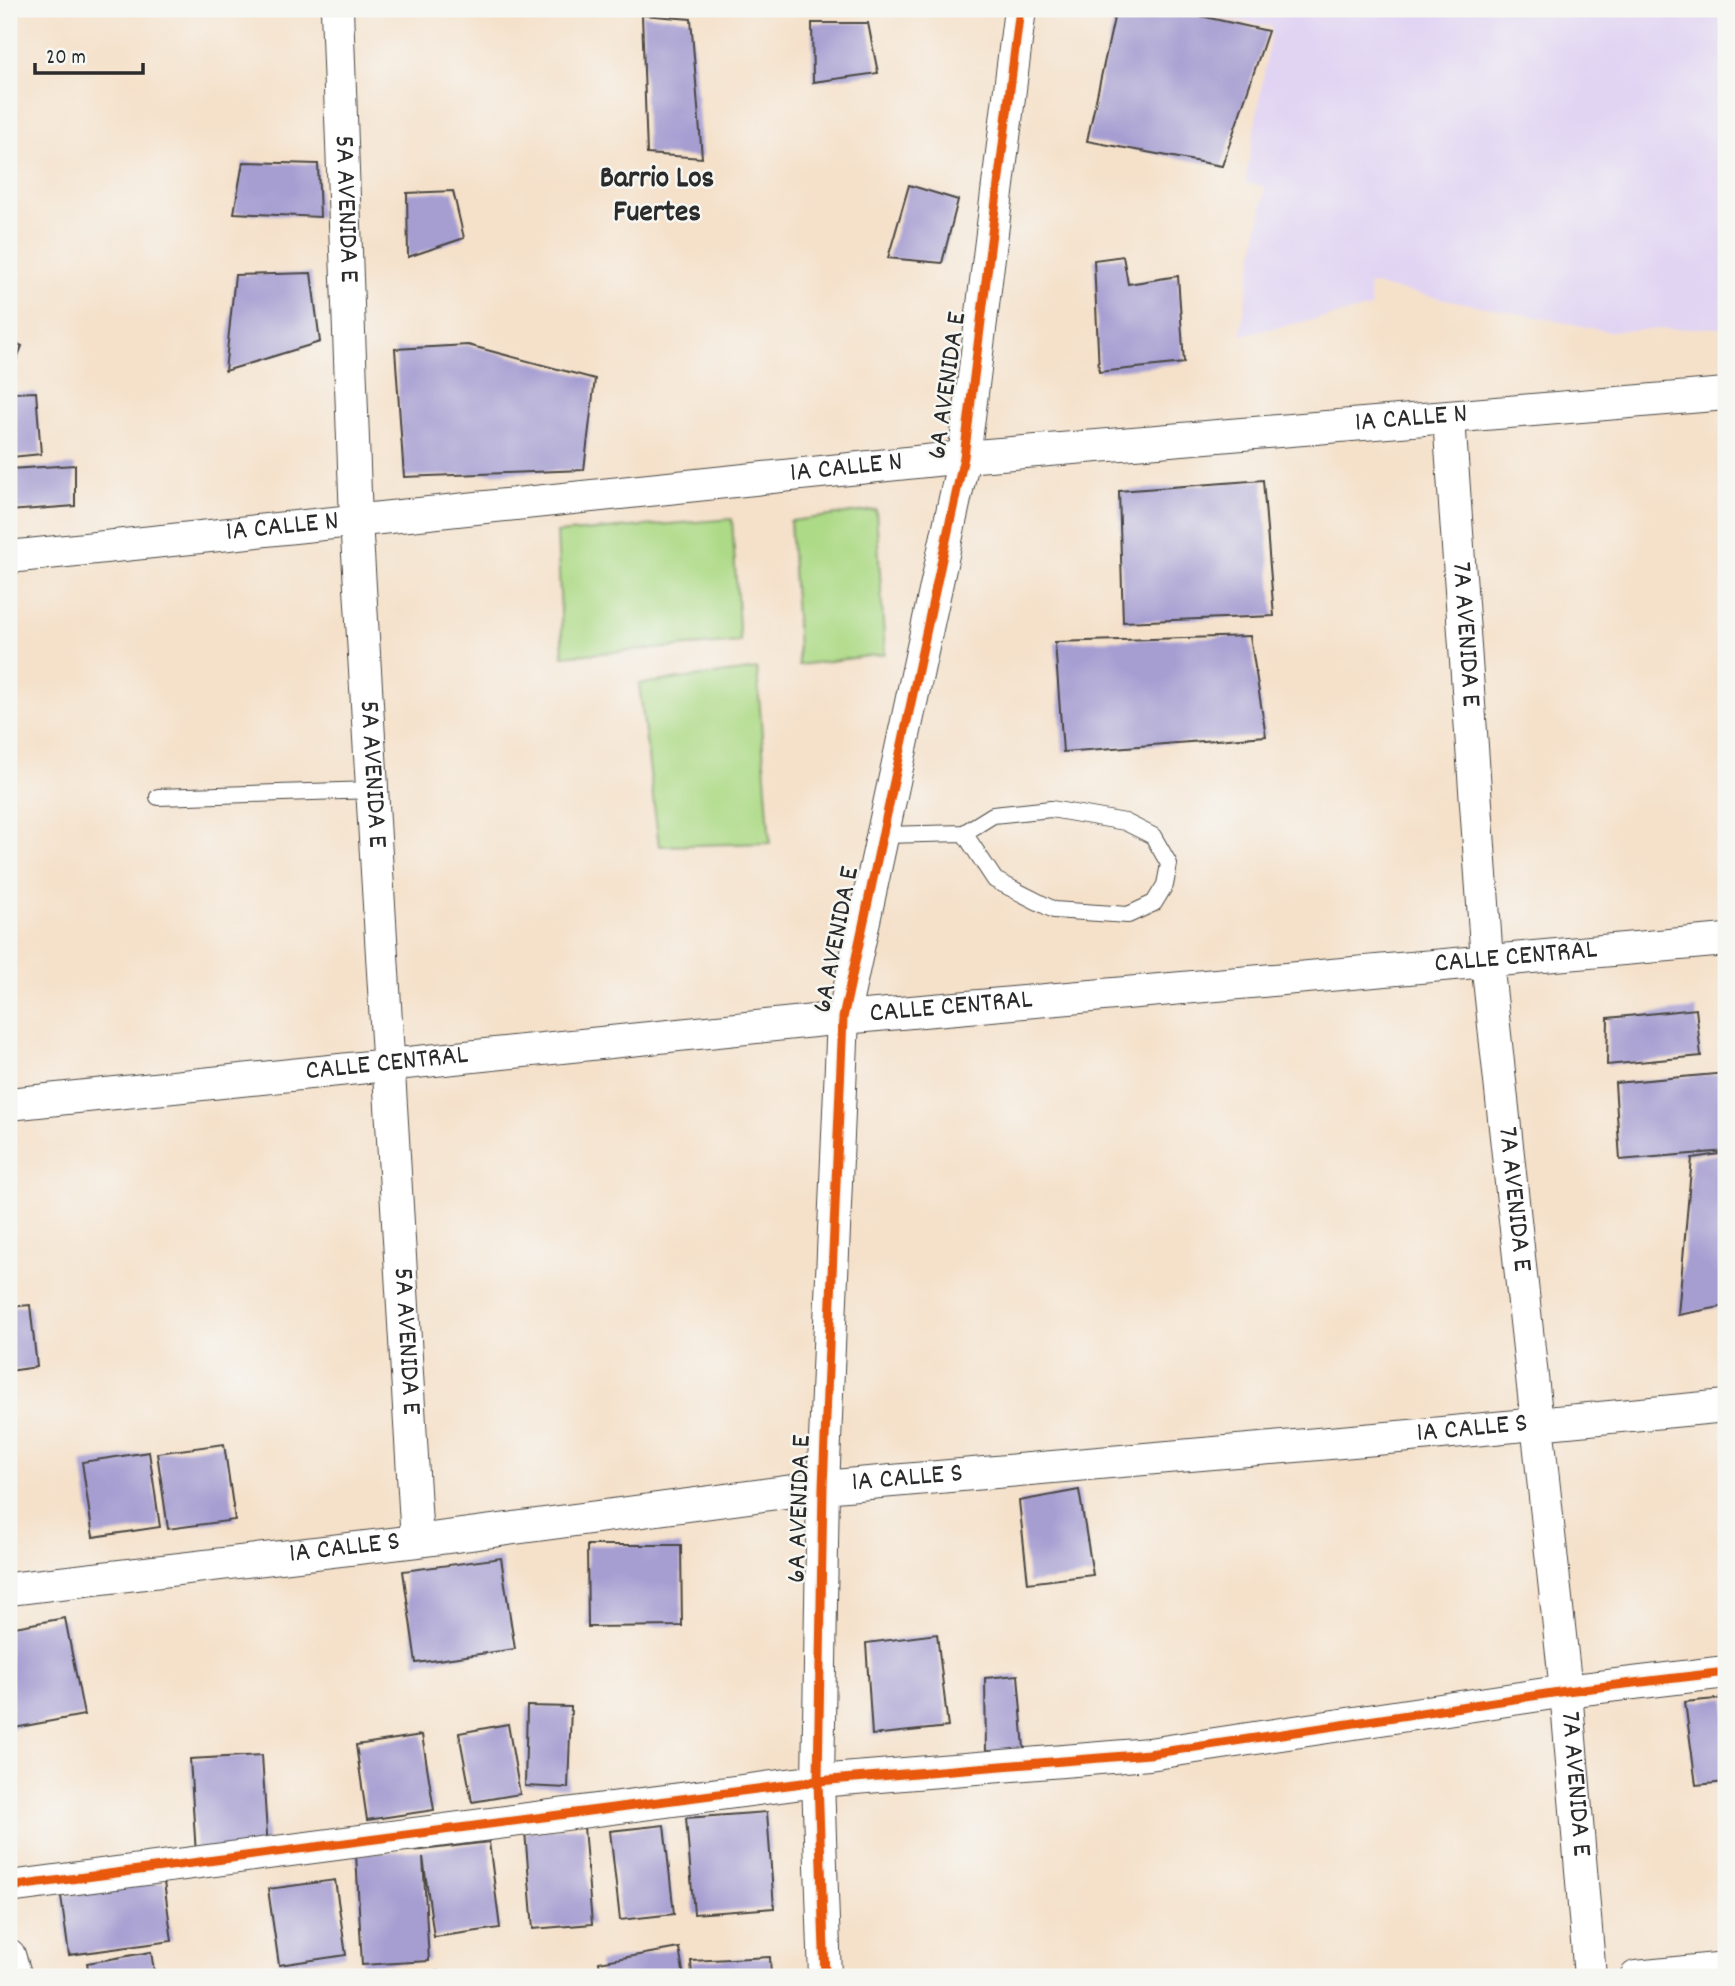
<svg xmlns="http://www.w3.org/2000/svg" width="1735" height="1986" font-family="Dekko,sans-serif">
<style>
.built{fill:#e1d4f3}
.green{fill:#adda86;stroke:#6c8258;stroke-width:2}
.building{fill:#a69ed1}
.lines{fill:none;stroke-linecap:round;stroke-linejoin:round}
.lane-casing{stroke:#494643;stroke-width:18}
.street-casing{stroke:#494643;stroke-width:34}
.lane{stroke:#fff;stroke-width:16}
.street{stroke:#fff;stroke-width:32}
.cycleway-casing{stroke:#f6f6f2;stroke-width:13}
.cycleway{stroke:#e8590c;stroke-width:9}
.labels{text-anchor:middle;dominant-baseline:central;stroke-width:5;stroke-linejoin:round;paint-order:stroke}
.street-label{font-size:28px;fill:#2b2b2b;stroke:#f6f6f2}
.neighbourhood-label{font-size:30px;font-weight:bold;fill:#2b2b2b;stroke:#f6f6f2}
</style>
<rect width="100%" height="100%" fill="#f6f6f2"/>
<filter id="ink" filterUnits="userSpaceOnUse"><feTurbulence type="fractalNoise" baseFrequency=".0143" numOctaves="2"/><feDisplacementMap in="SourceGraphic" scale="14" xChannelSelector="R" yChannelSelector="G"/><feConvolveMatrix kernelMatrix="1 2 1 2 8 2 1 2 1" color-interpolation-filters="sRGB"/></filter>
<filter id="wash" filterUnits="userSpaceOnUse"><feTurbulence type="fractalNoise" baseFrequency=".00686" numOctaves="4" result="noise"/><feDisplacementMap in="SourceGraphic" scale="28" xChannelSelector="R" yChannelSelector="G"/><feGaussianBlur stdDeviation="1.57" result="paint"/><feColorMatrix in="noise" values="0 0 0 0 0 0 0 0 0 0 0 0 0 0 0 0 0 1.4 0 .05"/><feComposite in="paint" operator="in"/></filter>
<g filter="url(#wash)">
<rect width="100%" height="100%" fill="#f5e1ca"/>
<polygon class="built" points="1173,9 1726,9 1726,327 1608,331 1368,284 1371,308 1240,335 1265,187 1245,183 1272,27"/>
<g class="green">
<polygon points="876,510 885,654 799,665 790,521"/>
<polygon points="732,519 740,642 563,656 557,533"/>
<polygon points="757,669 770,843 659,846 639,684"/>
</g>
<g id="blocks">
<g class="building">
<polygon points="1116,9 1169,9 1268,31 1222,166 1087,141"/>
<polygon points="642,15 691,19 702,158 647,154"/>
<polygon points="812,23 868,23 878,73 813,82"/>
<polygon points="243,162 318,164 320,217 234,213"/>
<polygon points="909,185 958,200 942,263 888,258"/>
<polygon points="453,191 464,238 408,257 407,193"/>
<polygon points="1123,256 1128,284 1178,276 1184,363 1099,372 1094,260"/>
<polygon points="311,273 320,342 225,371 235,275"/>
<polygon points="9,340 22,346 9,378"/>
<polygon points="468,345 595,379 584,470 404,477 395,349"/>
<polygon points="36,392 41,454 12,457 9,393"/>
<polygon points="75,465 75,506 9,511 9,469"/>
<polygon points="1263,480 1274,616 1123,622 1119,491"/>
<polygon points="1250,636 1266,736 1063,752 1055,642"/>
<polygon points="1696,1009 1701,1056 1607,1065 1608,1018"/>
<polygon points="1726,1073 1726,1151 1620,1160 1615,1083"/>
<polygon points="1726,1153 1726,1306 1678,1315 1692,1158"/>
<polygon points="30,1305 37,1367 9,1371 9,1307"/>
<polygon points="224,1444 235,1520 168,1529 157,1453"/>
<polygon points="149,1452 160,1527 93,1537 82,1462"/>
<polygon points="1079,1490 1093,1575 1028,1583 1019,1501"/>
<polygon points="587,1545 681,1545 682,1626 588,1627"/>
<polygon points="501,1558 515,1649 416,1663 403,1571"/>
<polygon points="65,1618 84,1715 9,1729 9,1628"/>
<polygon points="937,1634 948,1727 872,1735 866,1643"/>
<polygon points="1018,1675 1024,1749 986,1754 985,1678"/>
<polygon points="1726,1698 1726,1782 1696,1785 1685,1702"/>
<polygon points="527,1706 571,1707 568,1788 525,1786"/>
<polygon points="508,1724 520,1794 472,1802 459,1733"/>
<polygon points="422,1735 434,1810 367,1820 356,1745"/>
<polygon points="262,1755 268,1850 196,1854 190,1759"/>
<polygon points="767,1812 774,1908 694,1914 686,1818"/>
<polygon points="664,1825 674,1914 620,1920 610,1831"/>
<polygon points="584,1827 592,1924 533,1929 525,1831"/>
<polygon points="489,1842 500,1928 434,1937 423,1857 429,1961 362,1965 356,1854 422,1850"/>
<polygon points="335,1880 346,1955 279,1965 268,1889"/>
<polygon points="164,1882 172,1941 69,1955 61,1896"/>
<polygon points="679,1948 684,1977 601,1977 599,1962"/>
<polygon points="151,1952 155,1977 90,1977 87,1963"/>
<polygon points="770,1957 771,1977 692,1977 691,1961"/>
<polygon points="438,1971 439,1977 402,1977 402,1976"/>
</g>
</g>
</g>
<g filter="url(#ink)">
<use href="#blocks" fill-opacity="0" stroke="#494643" stroke-width="2"/>
<g class="lines">
<defs>
<g id="lane">
<polyline points="158,797 372,790"/>
<polyline points="883,835 964,833 993,815 1051,809 1125,822 1153,836 1169,864 1165,885 1154,903 1128,915 1054,910 995,880 964,833"/>
</g>
<g id="street">
<path id="s1" d="M337,9L356,520L417,1541"/>
<path id="s2" d="M1449,418L1487,961L1566,1691L1590,1977"/>
<path id="s3" d="M9,557L964,457L1726,394"/>
<path id="s4" d="M9,1104L843,1018L1726,940"/>
<path id="s5" d="M9,1589L417,1541L823,1487L1410,1436L1726,1406"/>
<polyline points="9,1887 818,1781 1149,1754 1566,1691 1726,1672"/>
<polyline points="9,1955 16,1977"/>
<polyline points="825,1977 818,1781 823,1487 843,1018 964,457 1020,9"/>
<polyline points="1636,1977 1726,1968"/>
</g>
</defs>
<use href="#lane" class="lane-casing"/>
<use href="#street" class="street-casing"/>
<use href="#lane" class="lane"/>
<use href="#street" class="street"/>
<defs>
<g id="cycleway">
<polyline points="9,1887 818,1781 1149,1754 1566,1691 1726,1672"/>
<polyline points="825,1977 818,1781 823,1487 843,1018 964,457 1020,9"/>
</g>
</defs>
<use href="#cycleway" class="cycleway-casing"/>
<use href="#cycleway" class="cycleway"/>
</g>
</g>
<g class="labels">
<g class="street-label">
<text stroke="none"><textPath href="#s1" startOffset="200">5A AVENIDA E</textPath></text>
<text transform="translate(949 386) rotate(-82)">6A AVENIDA E</text>
<text stroke="none"><textPath href="#s3" startOffset="1409">1A CALLE N</textPath></text>
<text stroke="none"><textPath href="#s3" startOffset="842">1A CALLE N</textPath></text>
<text stroke="none"><textPath href="#s3" startOffset="275">1A CALLE N</textPath></text>
<text stroke="none"><textPath href="#s2" startOffset="217">7A AVENIDA E</textPath></text>
<text stroke="none"><textPath href="#s1" startOffset="766">5A AVENIDA E</textPath></text>
<text transform="translate(838 940) rotate(-79)">6A AVENIDA E</text>
<text stroke="none"><textPath href="#s4" startOffset="1514">CALLE CENTRAL</textPath></text>
<text stroke="none"><textPath href="#s4" startOffset="947">CALLE CENTRAL</textPath></text>
<text stroke="none"><textPath href="#s4" startOffset="380">CALLE CENTRAL</textPath></text>
<text stroke="none"><textPath href="#s2" startOffset="784">7A AVENIDA E</textPath></text>
<text stroke="none"><textPath href="#s1" startOffset="1334">5A AVENIDA E</textPath></text>
<text stroke="none"><textPath href="#s5" startOffset="1472">1A CALLE S</textPath></text>
<text stroke="none"><textPath href="#s5" startOffset="905">1A CALLE S</textPath></text>
<text transform="translate(801 1509) rotate(-88)">6A AVENIDA E</text>
<text stroke="none"><textPath href="#s5" startOffset="338">1A CALLE S</textPath></text>
<text stroke="none"><textPath href="#s2" startOffset="1372">7A AVENIDA E</textPath></text>
</g>
<g class="neighbourhood-label">
<text x="657" y="180">Barrio Los<tspan x="657" dy="34">Fuertes</tspan></text>
</g>
</g>
<rect width="1735" height="1986" fill="none" stroke="#f6f6f2" stroke-width="35"/>
<path d="M35 63v10h108v-10" fill="none" stroke="#2b2b2b" stroke-width="3.5"/>
<text x="46" y="63" font-size="21" fill="#2b2b2b" stroke="#f6f6f2" stroke-width="5" paint-order="stroke">20 m</text>
</svg>
